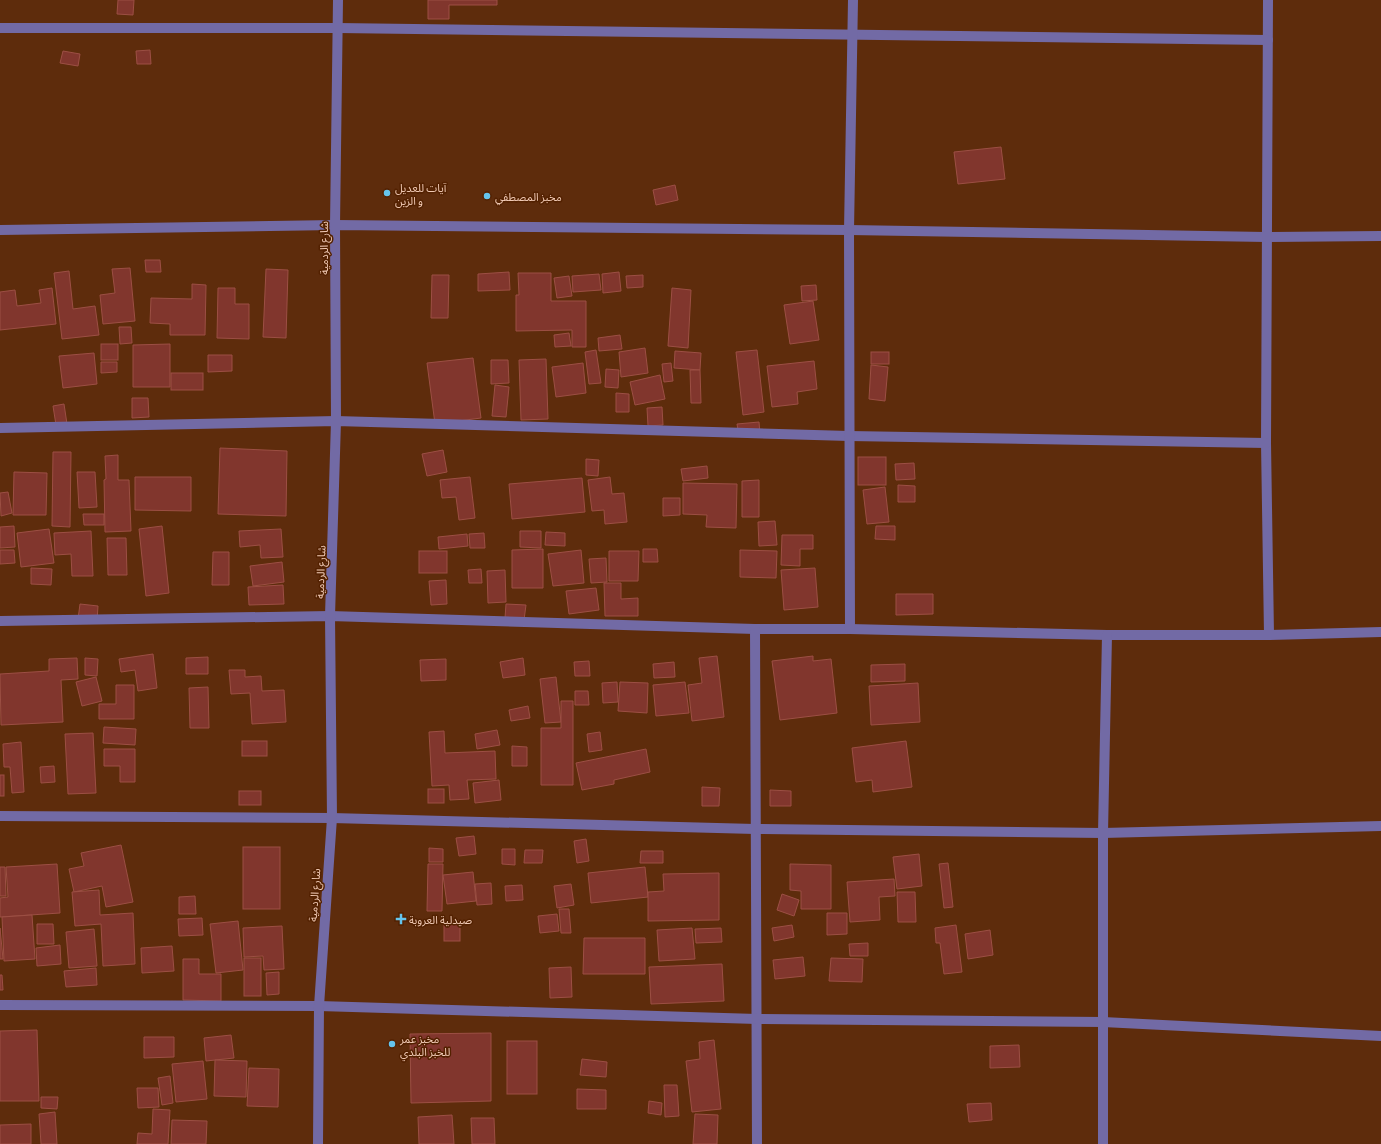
<svg xmlns="http://www.w3.org/2000/svg" width="1381" height="1144" font-family="Manrope,'Noto Sans Arabic',sans-serif">
<style>
.building{fill:#81362d;stroke:#9c4f44}
.lines{fill:none;stroke-linecap:round;stroke-linejoin:round}
.minor{stroke:#726aa5;stroke-width:10}
.poi-dot{fill:#65c5ee;stroke:#532100;stroke-width:1.5}
.labels{text-anchor:middle;dominant-baseline:central;stroke-width:3;stroke-linejoin:round;paint-order:stroke}
.poi-label{font-size:11px;fill:#f0c9b4;stroke:#532100;text-anchor:start}
.street-label{font-size:11px;fill:#f0c9b4;stroke:#532100}
</style>
<rect width="100%" height="100%" fill="#5e2c0c"/>
<g class="building">
<polygon points="118,0 134,0 133,15 117,14"/>
<polygon points="428,0 497,0 497,5 449,5 449,19 428,19"/>
<polygon points="150,50 151,64 137,64 136,51"/>
<polygon points="63,51 80,54 78,66 60,63"/>
<polygon points="1001,147 1005,179 958,184 954,152"/>
<polygon points="675,185 678,200 656,205 653,190"/>
<polygon points="145,260 160,260 161,272 146,272"/>
<polygon points="130,268 135,321 103,324 100,295 115,293 112,269"/>
<polygon points="266,269 288,270 286,338 263,337"/>
<polygon points="69,271 73,309 95,306 99,335 62,339 54,273"/>
<polygon points="509,272 510,290 478,291 478,274"/>
<polygon points="619,272 621,291 603,293 602,274"/>
<polygon points="518,273 551,273 551,301 586,301 586,347 572,347 572,330 516,331 516,295 519,295"/>
<polygon points="599,274 601,290 573,292 572,276"/>
<polygon points="432,275 449,275 448,318 431,318"/>
<polygon points="643,275 643,287 627,288 626,276"/>
<polygon points="569,276 572,296 557,298 554,278"/>
<polygon points="192,284 206,285 205,335 170,335 170,324 150,323 151,298 192,299"/>
<polygon points="816,285 817,300 802,301 801,286"/>
<polygon points="52,288 56,324 0,330 0,292 15,290 17,306 41,303 39,290"/>
<polygon points="218,288 235,288 235,304 249,304 249,339 217,338"/>
<polygon points="672,288 691,290 688,348 668,346"/>
<polygon points="813,301 819,340 790,344 784,305"/>
<polygon points="119,327 131,327 132,343 120,344"/>
<polygon points="569,333 571,346 555,347 554,335"/>
<polygon points="620,335 622,349 599,351 598,338"/>
<rect x="101" y="344" width="17" height="16"/>
<polygon points="170,344 170,387 133,387 133,345"/>
<polygon points="645,348 648,373 621,377 619,352"/>
<polygon points="596,350 601,383 589,384 585,352"/>
<polygon points="757,350 764,412 743,415 736,352"/>
<polygon points="675,351 701,353 700,370 674,368"/>
<rect x="871" y="352" width="18" height="12"/>
<polygon points="94,353 97,384 63,388 59,356"/>
<polygon points="208,355 232,355 232,371 208,372"/>
<polygon points="473,358 481,418 435,424 427,363"/>
<polygon points="546,359 548,419 521,420 519,360"/>
<polygon points="491,360 508,360 509,383 491,384"/>
<polygon points="814,361 817,389 797,392 798,404 772,407 767,366"/>
<polygon points="101,362 117,362 117,372 101,373"/>
<polygon points="583,363 586,393 556,397 552,367"/>
<polygon points="671,363 673,381 664,382 662,364"/>
<polygon points="871,365 888,367 885,401 869,399"/>
<polygon points="606,369 619,370 618,388 605,387"/>
<polygon points="690,370 700,370 701,403 691,403"/>
<rect x="171" y="373" width="32" height="17"/>
<polygon points="660,375 665,399 635,405 630,382"/>
<polygon points="495,385 509,387 506,417 492,416"/>
<polygon points="616,393 629,394 629,412 616,412"/>
<polygon points="132,398 148,398 149,417 132,418"/>
<polygon points="64,404 67,424 56,425 53,406"/>
<polygon points="662,407 663,425 648,426 647,408"/>
<polygon points="759,422 760,434 739,436 737,424"/>
<polygon points="220,448 287,451 286,516 218,514"/>
<polygon points="443,450 447,472 427,476 422,454"/>
<polygon points="53,452 71,452 70,527 52,526"/>
<polygon points="118,455 118,480 129,480 131,531 105,532 104,480 106,479 105,456"/>
<rect x="858" y="457" width="28" height="28"/>
<polygon points="586,459 599,460 598,476 586,475"/>
<polygon points="914,463 915,479 896,480 895,464"/>
<polygon points="707,466 708,478 683,481 681,469"/>
<polygon points="14,472 47,473 46,515 13,515"/>
<polygon points="77,472 95,472 97,507 79,508"/>
<polygon points="135,477 191,477 191,511 135,510"/>
<polygon points="470,477 475,518 459,520 456,497 442,498 440,480"/>
<polygon points="610,477 612,494 624,493 627,522 605,524 604,510 592,511 588,480"/>
<polygon points="582,478 585,512 512,519 509,484"/>
<polygon points="759,480 759,517 742,517 742,481"/>
<polygon points="683,483 737,484 736,528 706,527 707,515 683,514"/>
<polygon points="898,485 915,486 915,502 898,502"/>
<polygon points="885,487 889,522 867,524 863,490"/>
<polygon points="8,492 12,513 1,516 0,493"/>
<polygon points="663,498 680,498 680,515 663,516"/>
<polygon points="83,514 104,514 104,525 84,525"/>
<polygon points="775,521 777,545 759,546 758,522"/>
<polygon points="14,526 15,547 0,548 0,527"/>
<polygon points="162,526 169,593 146,596 139,529"/>
<polygon points="876,526 895,526 895,540 875,539"/>
<polygon points="49,529 54,563 21,567 17,533"/>
<polygon points="281,529 283,557 261,558 260,545 240,547 239,531"/>
<polygon points="91,531 93,576 72,576 71,554 55,555 54,533"/>
<polygon points="520,531 541,531 541,548 520,547"/>
<polygon points="546,532 565,533 565,546 545,545"/>
<polygon points="484,533 485,548 470,548 469,534"/>
<polygon points="467,534 468,546 439,549 438,537"/>
<polygon points="782,535 813,535 813,549 800,549 800,566 781,565"/>
<polygon points="107,538 126,538 127,575 108,575"/>
<polygon points="543,549 543,588 512,588 512,550"/>
<polygon points="643,549 657,549 658,562 643,562"/>
<polygon points="0,550 14,550 15,563 0,564"/>
<polygon points="581,550 584,583 553,586 548,554"/>
<polygon points="740,550 777,551 776,578 740,577"/>
<rect x="419" y="551" width="28" height="22"/>
<polygon points="609,551 639,551 638,581 609,581"/>
<polygon points="213,552 229,552 229,585 212,585"/>
<polygon points="606,558 607,582 591,583 589,559"/>
<polygon points="282,562 284,582 253,586 250,566"/>
<polygon points="31,568 52,569 51,585 31,584"/>
<polygon points="815,568 818,607 784,610 781,570"/>
<polygon points="481,569 482,583 469,583 468,570"/>
<polygon points="505,570 506,602 488,603 487,571"/>
<polygon points="446,580 447,604 431,605 429,581"/>
<polygon points="604,583 621,583 621,599 638,598 638,616 605,616"/>
<polygon points="283,585 284,604 249,605 248,587"/>
<polygon points="596,588 599,610 569,614 566,591"/>
<polygon points="896,594 933,594 933,614 896,615"/>
<polygon points="80,604 98,606 97,621 78,619"/>
<polygon points="506,604 526,605 524,620 505,618"/>
<polygon points="153,654 157,688 138,691 135,670 121,672 119,659"/>
<polygon points="717,656 724,717 692,721 688,685 702,683 699,658"/>
<polygon points="813,656 813,661 831,659 837,713 780,720 772,661"/>
<polygon points="208,657 208,674 186,674 186,658"/>
<polygon points="77,658 78,679 61,680 63,722 1,725 0,674 49,671 49,659"/>
<polygon points="85,658 98,659 97,676 85,675"/>
<polygon points="523,658 525,675 503,678 500,662"/>
<polygon points="446,659 446,680 421,681 420,660"/>
<polygon points="589,661 590,676 575,676 574,662"/>
<polygon points="674,662 675,677 654,678 653,664"/>
<polygon points="905,664 905,681 871,682 871,665"/>
<polygon points="229,670 245,670 245,677 261,676 262,691 284,690 286,722 252,724 250,693 231,694"/>
<polygon points="96,677 102,701 82,706 76,682"/>
<polygon points="556,677 561,722 545,723 540,679"/>
<polygon points="617,682 618,702 603,703 602,683"/>
<polygon points="620,682 648,683 647,713 618,711"/>
<polygon points="685,682 689,713 656,716 653,685"/>
<polygon points="918,683 920,722 871,725 869,686"/>
<polygon points="116,685 134,685 134,719 99,719 99,704 116,704"/>
<polygon points="208,687 209,728 190,728 189,688"/>
<polygon points="575,691 588,691 589,705 575,705"/>
<polygon points="561,701 573,701 573,785 541,785 541,728 561,728"/>
<polygon points="528,706 530,718 511,721 509,710"/>
<polygon points="104,727 136,729 135,745 103,743"/>
<polygon points="497,730 500,745 477,749 475,734"/>
<polygon points="444,731 445,753 495,751 496,779 467,780 469,799 450,800 449,785 432,786 429,732"/>
<polygon points="600,732 602,750 589,752 587,734"/>
<polygon points="93,733 96,793 68,794 65,734"/>
<rect x="242" y="741" width="25" height="15"/>
<polygon points="906,741 912,787 873,792 872,780 856,782 852,748"/>
<polygon points="21,742 24,792 12,793 10,767 4,767 3,744"/>
<polygon points="512,746 527,747 527,766 512,766"/>
<polygon points="104,749 135,749 135,782 120,782 120,766 104,766"/>
<polygon points="646,749 650,772 614,780 614,784 582,790 576,763"/>
<polygon points="54,766 55,782 41,783 40,767"/>
<rect x="0" y="775" width="4" height="21"/>
<polygon points="499,780 501,800 475,803 473,783"/>
<polygon points="702,787 720,788 719,806 702,806"/>
<rect x="428" y="789" width="16" height="14"/>
<polygon points="770,790 791,791 791,806 770,806"/>
<rect x="239" y="791" width="22" height="14"/>
<polygon points="474,836 476,854 459,856 456,838"/>
<polygon points="586,839 589,861 577,863 574,841"/>
<polygon points="121,845 133,902 106,907 102,886 74,892 69,869 84,866 81,853"/>
<rect x="243" y="847" width="37" height="62"/>
<polygon points="429,848 443,849 443,862 429,862"/>
<polygon points="502,849 515,849 515,865 502,864"/>
<polygon points="525,850 543,850 542,863 524,863"/>
<polygon points="641,851 663,851 663,863 640,863"/>
<polygon points="919,854 922,886 897,889 893,857"/>
<polygon points="948,863 953,907 944,908 939,864"/>
<polygon points="57,864 60,913 0,917 0,898 8,897 6,867"/>
<polygon points="428,864 443,864 442,911 427,911"/>
<polygon points="790,864 831,865 831,909 801,909 801,891 790,890"/>
<polygon points="0,867 5,867 6,896 0,896"/>
<polygon points="645,867 648,897 591,903 588,873"/>
<polygon points="473,872 476,901 447,904 443,875"/>
<polygon points="719,873 719,920 648,921 648,892 664,891 663,874"/>
<polygon points="894,879 895,896 879,897 880,920 850,922 847,882"/>
<polygon points="491,883 492,904 477,905 475,884"/>
<polygon points="571,884 574,905 557,908 554,886"/>
<polygon points="522,885 523,900 506,901 505,886"/>
<polygon points="99,890 100,915 133,913 135,964 103,966 101,924 75,926 72,892"/>
<polygon points="897,892 915,892 916,922 898,922"/>
<polygon points="782,894 799,900 794,916 777,910"/>
<polygon points="195,896 196,914 179,914 179,897"/>
<polygon points="559,909 569,909 571,933 561,933"/>
<polygon points="827,913 847,913 847,934 827,935"/>
<polygon points="557,914 559,931 540,933 538,916"/>
<polygon points="32,915 35,959 4,961 2,917"/>
<polygon points="202,918 203,935 179,936 178,919"/>
<polygon points="238,921 243,970 216,973 210,924"/>
<rect x="444" y="921" width="16" height="20"/>
<polygon points="37,924 53,924 54,944 37,944"/>
<polygon points="792,925 794,937 774,941 772,928"/>
<polygon points="956,925 962,972 944,974 940,943 936,943 935,928"/>
<polygon points="282,926 284,969 264,970 263,956 244,957 243,928"/>
<polygon points="0,928 3,959 0,959"/>
<polygon points="692,928 695,959 659,961 657,930"/>
<polygon points="721,928 722,942 696,943 695,929"/>
<polygon points="94,929 97,966 69,968 66,932"/>
<polygon points="990,930 993,955 968,959 965,934"/>
<polygon points="584,938 645,938 645,974 583,974"/>
<polygon points="868,943 868,956 850,956 849,944"/>
<polygon points="60,945 61,964 37,966 36,948"/>
<polygon points="172,946 174,971 142,973 141,948"/>
<polygon points="803,957 805,976 775,979 773,960"/>
<rect x="244" y="958" width="17" height="38"/>
<polygon points="831,958 863,959 862,982 829,981"/>
<polygon points="183,959 199,959 199,974 221,974 221,1001 183,1000"/>
<polygon points="722,964 724,1001 651,1004 649,967"/>
<polygon points="571,967 572,997 550,998 549,968"/>
<polygon points="96,968 97,985 66,987 64,971"/>
<polygon points="279,972 279,994 267,995 266,973"/>
<polygon points="0,975 2,975 3,990 0,990"/>
<polygon points="37,1030 39,1101 0,1101 0,1031"/>
<polygon points="491,1033 491,1101 411,1103 410,1034"/>
<polygon points="231,1035 234,1058 206,1061 204,1038"/>
<polygon points="144,1037 174,1037 174,1057 144,1058"/>
<polygon points="714,1040 721,1109 692,1112 686,1061 700,1059 699,1042"/>
<rect x="507" y="1041" width="30" height="53"/>
<polygon points="1019,1045 1020,1067 990,1068 990,1046"/>
<polygon points="582,1059 607,1062 606,1077 580,1075"/>
<polygon points="215,1060 247,1061 246,1097 214,1096"/>
<polygon points="203,1061 207,1099 176,1102 172,1064"/>
<polygon points="249,1068 279,1069 278,1107 247,1106"/>
<polygon points="170,1076 173,1103 162,1105 158,1078"/>
<polygon points="664,1085 677,1085 679,1116 665,1117"/>
<polygon points="137,1088 158,1088 159,1107 138,1108"/>
<polygon points="577,1089 606,1090 606,1109 577,1109"/>
<polygon points="41,1097 58,1097 57,1109 41,1108"/>
<polygon points="649,1101 662,1103 661,1115 648,1113"/>
<polygon points="991,1103 992,1120 969,1122 967,1104"/>
<polygon points="153,1109 170,1110 168,1144 137,1144 138,1133 152,1134"/>
<polygon points="55,1112 57,1144 41,1144 39,1114"/>
<polygon points="695,1114 718,1115 717,1144 693,1144"/>
<polygon points="452,1115 454,1144 419,1144 418,1117"/>
<polygon points="471,1118 494,1118 495,1144 472,1144"/>
<polygon points="172,1120 207,1121 206,1144 171,1144"/>
<polygon points="31,1124 31,1144 0,1144 0,1125"/>
</g>
<g class="lines">
<g class="minor">
<polyline points="1268,0 1266,443 1269,635"/>
<polyline points="0,28 338,28 1268,40"/>
<polyline points="0,230 335,225 849,230 1266,237 1381,236"/>
<polyline points="0,428 336,421 849,436 1266,443"/>
<polyline points="0,621 330,616 755,629 850,629 1107,635 1269,635 1381,632"/>
<polyline points="755,629 757,1144"/>
<polyline points="850,629 849,230 853,0"/>
<polyline points="0,816 332,818 755,829 1103,833 1381,826"/>
<polyline points="0,1005 319,1006 757,1019 1103,1022 1381,1036"/>
<polyline points="318,1144 319,1006 332,818 330,616 336,421 335,225 338,0"/>
<polyline points="1103,1144 1103,833 1107,635"/>
</g>
</g>
<g class="poi-dot">
<circle cx="387" cy="193" r="4"/>
<circle cx="487" cy="196" r="4"/>
<path d="M399 913h4v4h4v4h-4v4h-4v-4h-4v-4h4z"/>
<circle cx="392" cy="1044" r="4"/>
</g>
<g class="labels">
<g class="poi-label">
<text x="395" y="187">آيات للعديل<tspan x="395" dy="13">و الزين</tspan></text>
<text x="495" y="196">مخبز المصطفي</text>
<text x="409" y="919">صيدلية العروبة</text>
<text x="400" y="1038">مخبز عمر<tspan x="400" dy="13">للخبز البلدي</tspan></text>
</g>
<g class="street-label">
<text transform="translate(323 248) rotate(-90)">شارع الردمية</text>
<text transform="translate(320 572) rotate(-88)">شارع الردمية</text>
<text transform="translate(314 895) rotate(-86)">شارع الردمية</text>
</g>
</g>
</svg>
